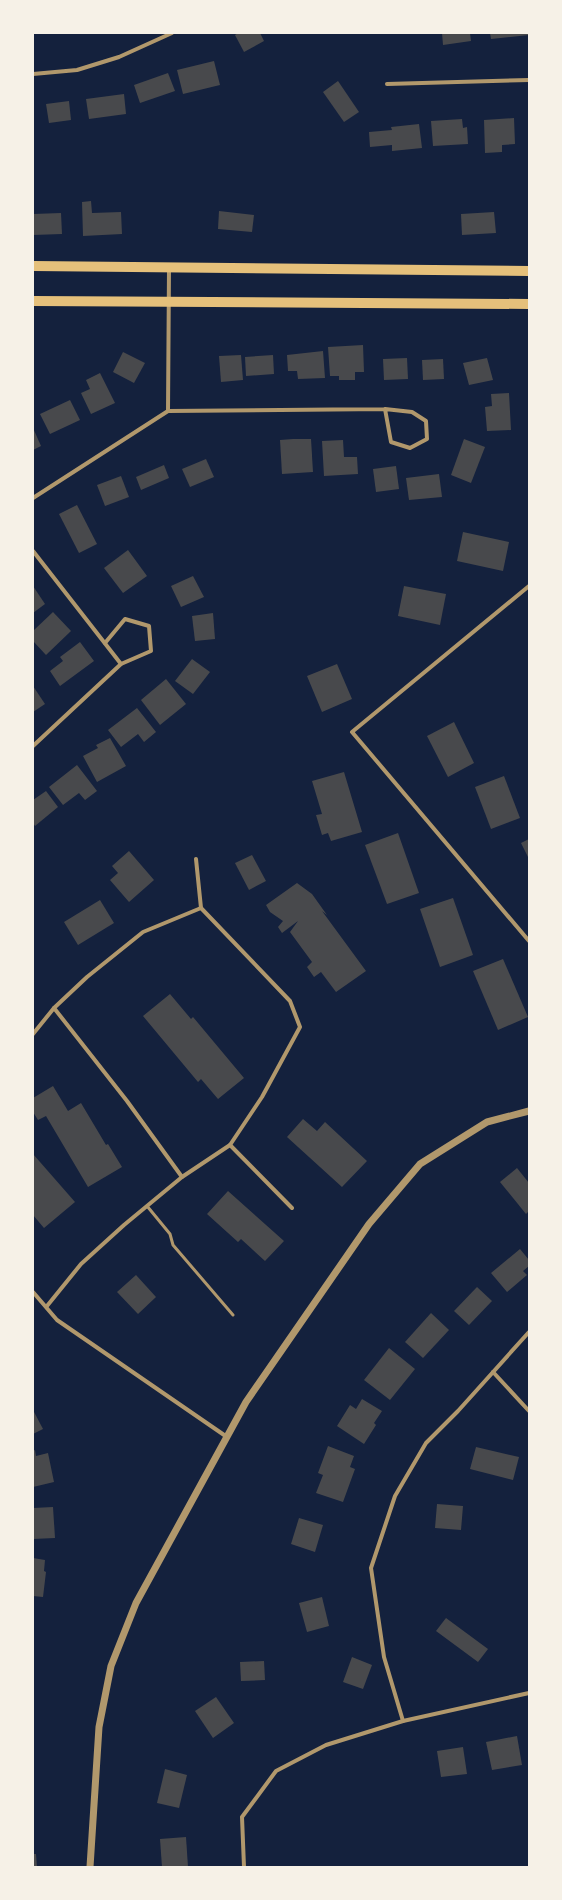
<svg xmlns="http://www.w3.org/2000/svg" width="562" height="1900" font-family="Poppins,sans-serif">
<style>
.building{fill:#48494c}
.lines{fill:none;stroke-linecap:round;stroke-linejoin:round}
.service{stroke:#b1986c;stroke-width:3}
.minor{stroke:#b1986c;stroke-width:4}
.tertiary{stroke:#b1986c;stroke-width:7}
.primary{stroke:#e5c07b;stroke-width:10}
</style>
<rect width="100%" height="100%" fill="#14213d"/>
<g class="building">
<polygon points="238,33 260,33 264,41 244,52 235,35"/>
<polygon points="442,33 470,33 471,41 443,45"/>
<polygon points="490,33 529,33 529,35 491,39"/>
<polygon points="214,61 220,85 183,94 177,70"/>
<polygon points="168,73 175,91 140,103 134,85"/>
<polygon points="338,81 359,112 344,122 323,92"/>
<polygon points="124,94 126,114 89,119 86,99"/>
<polygon points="69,101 71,120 49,123 46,104"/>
<polygon points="514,118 515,144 502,145 502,152 485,153 484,120"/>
<polygon points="462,119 463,128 467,127 468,144 433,146 431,121"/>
<polygon points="419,124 422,148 392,151 392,145 370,147 369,132 392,130 391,127"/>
<polygon points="91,201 92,213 121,212 122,234 83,236 82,202"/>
<polygon points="219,211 254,215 252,232 218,229"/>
<polygon points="494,212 496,233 462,235 461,214"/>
<polygon points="61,213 62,234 33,235 33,214"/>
<polygon points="363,345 364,372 355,372 355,380 339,380 339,376 330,376 328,347"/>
<polygon points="323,351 325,378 298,379 297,371 288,371 287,355"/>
<polygon points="123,352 145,363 134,383 113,372"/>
<polygon points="241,355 243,380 221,382 219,356"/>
<polygon points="273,355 274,374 246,376 245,357"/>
<polygon points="407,358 408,379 384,380 383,359"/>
<polygon points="487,358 493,380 469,385 463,363"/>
<polygon points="443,359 444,379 423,380 422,360"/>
<polygon points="100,373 115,403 91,414 81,393 90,389 86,380"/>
<polygon points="509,393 511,430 487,431 485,407 492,406 491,394"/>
<polygon points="70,400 80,420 50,434 40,414"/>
<polygon points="33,428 41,446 33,450"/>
<polygon points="293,439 311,439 313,472 282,474 280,440"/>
<polygon points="464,439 485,447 471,483 451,475"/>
<polygon points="343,440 344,457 357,457 358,474 324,476 322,441"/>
<polygon points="206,459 214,477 190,487 182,469"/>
<polygon points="164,465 169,478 141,490 136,477"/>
<polygon points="396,466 399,489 376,492 373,469"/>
<polygon points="439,474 442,497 409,500 406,478"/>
<polygon points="121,476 129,497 105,506 97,485"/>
<polygon points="77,505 97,544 79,553 59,514"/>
<polygon points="463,532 509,542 503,571 457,561"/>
<polygon points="128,550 147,576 123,593 104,568"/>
<polygon points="193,576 204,597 181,607 171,586"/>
<polygon points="33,586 45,604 33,613"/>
<polygon points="404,586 446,594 440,625 398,616"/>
<polygon points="53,612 71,631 46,655 33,641 33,631"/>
<polygon points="213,613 215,639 195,641 192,616"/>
<polygon points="80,642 94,661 60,686 50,671 63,661 60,657"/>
<polygon points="192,659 210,672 193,694 175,681"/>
<polygon points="337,664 352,699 322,712 307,676"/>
<polygon points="166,679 186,704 160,725 141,700"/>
<polygon points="33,686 45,704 33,712"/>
<polygon points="137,708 156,732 144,742 138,734 121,747 108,730"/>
<polygon points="454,722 474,763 448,777 427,736"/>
<polygon points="110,738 126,766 97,782 83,756 98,748 96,745"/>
<polygon points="77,765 97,791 85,800 79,793 63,805 49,787"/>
<polygon points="344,772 362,832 331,841 328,833 322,835 316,815 322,814 312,781"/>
<polygon points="504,776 520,818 491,829 475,787"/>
<polygon points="46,791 58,807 35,826 33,823 33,800"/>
<polygon points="398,833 419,893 387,904 365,845"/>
<polygon points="529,839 529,859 521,843"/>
<polygon points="129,851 154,880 129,902 110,880 118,873 112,866"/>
<polygon points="252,855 266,881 249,890 235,863"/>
<polygon points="297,883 312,894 327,915 322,911 366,971 336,992 321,972 314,977 307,967 312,962 290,932 298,921 282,933 278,927 283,921 270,912 266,905"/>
<polygon points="453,898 473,955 440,967 420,909"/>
<polygon points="100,900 114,923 78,945 64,922"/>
<polygon points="503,959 528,1017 498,1030 473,971"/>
<polygon points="170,994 191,1019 193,1017 244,1078 218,1099 201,1079 198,1082 143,1016"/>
<polygon points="53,1086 68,1111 81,1103 106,1145 108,1144 122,1167 88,1187 46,1116 38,1120 33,1112 33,1098"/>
<polygon points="303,1119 317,1131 325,1122 367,1161 342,1187 287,1137"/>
<polygon points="33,1154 75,1202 44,1228 33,1215"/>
<polygon points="517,1168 529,1183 529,1211 526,1214 500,1182"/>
<polygon points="228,1191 284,1241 265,1261 241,1239 238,1242 207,1214"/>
<polygon points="520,1249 529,1260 529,1266 523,1271 527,1275 507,1292 491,1273"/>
<polygon points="136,1275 156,1297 138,1314 117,1292"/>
<polygon points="477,1287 492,1301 469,1325 454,1311"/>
<polygon points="431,1313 449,1330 423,1358 405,1342"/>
<polygon points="389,1348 415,1369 390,1400 364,1380"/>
<polygon points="362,1399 382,1411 374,1423 376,1425 364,1444 337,1426 350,1405 356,1409"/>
<polygon points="33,1410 43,1429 33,1434"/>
<polygon points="328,1446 354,1456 350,1467 355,1469 343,1502 316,1493 323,1475 318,1473"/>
<polygon points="476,1447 519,1457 513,1480 470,1469"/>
<polygon points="35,1450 36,1456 48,1453 54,1482 33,1487 33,1451"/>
<polygon points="437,1504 463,1506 461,1530 435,1528"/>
<polygon points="53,1507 55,1538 33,1539 33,1508"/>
<polygon points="299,1518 323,1525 315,1552 291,1544"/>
<polygon points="33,1558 45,1560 44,1571 46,1572 43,1597 33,1596"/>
<polygon points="322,1597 329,1626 307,1632 299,1603"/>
<polygon points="446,1618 488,1649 478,1662 436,1631"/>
<polygon points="352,1657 372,1665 363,1689 343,1682"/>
<polygon points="264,1661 265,1680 241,1681 240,1662"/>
<polygon points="216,1697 234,1723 213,1738 195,1711"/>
<polygon points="517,1736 522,1765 492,1770 486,1742"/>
<polygon points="463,1747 467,1774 441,1777 437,1751"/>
<polygon points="165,1769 187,1775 179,1808 157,1803"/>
<polygon points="186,1837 188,1867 162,1867 160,1839"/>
<polygon points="33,1854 36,1854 37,1867 33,1867"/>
</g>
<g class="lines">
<polyline class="service" points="147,1206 170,1234 173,1245 233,1315"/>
<g class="minor">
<polyline points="33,74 77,70 119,57 172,33"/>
<polyline points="387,84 529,80"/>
<polyline points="168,411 385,409 412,412 426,421 427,439 410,448 391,442 385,409"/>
<polyline points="168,411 169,269"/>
<polyline points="33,498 168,411"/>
<polyline points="33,551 121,664"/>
<polyline points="529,586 352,732 529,941"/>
<polyline points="33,746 121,664 151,651 149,626 125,619 105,643"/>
<polyline points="54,1008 127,1101 182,1177"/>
<polyline points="33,1034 54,1008 87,977 143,932 201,908"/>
<polyline points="230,1145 292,1208"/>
<polyline points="33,1292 57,1320 227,1437"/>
<polyline points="47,1306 81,1264 124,1225 182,1177 230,1145 262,1097 300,1027 290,1001 201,908 196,859"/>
<polyline points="493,1372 529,1411"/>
<polyline points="403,1721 384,1657 371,1568 395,1496 426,1443 458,1411 529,1332"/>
<polyline points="244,1867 242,1817 276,1771 326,1745 403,1721 529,1693"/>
</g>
<polyline class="tertiary" points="90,1867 99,1727 111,1666 136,1603 246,1402 369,1224 420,1164 487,1122 529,1111"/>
<g class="primary">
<polyline points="33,266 529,271"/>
<polyline points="33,301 529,304"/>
</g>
</g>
<rect width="562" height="1900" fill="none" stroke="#f6f1e7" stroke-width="68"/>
</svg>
